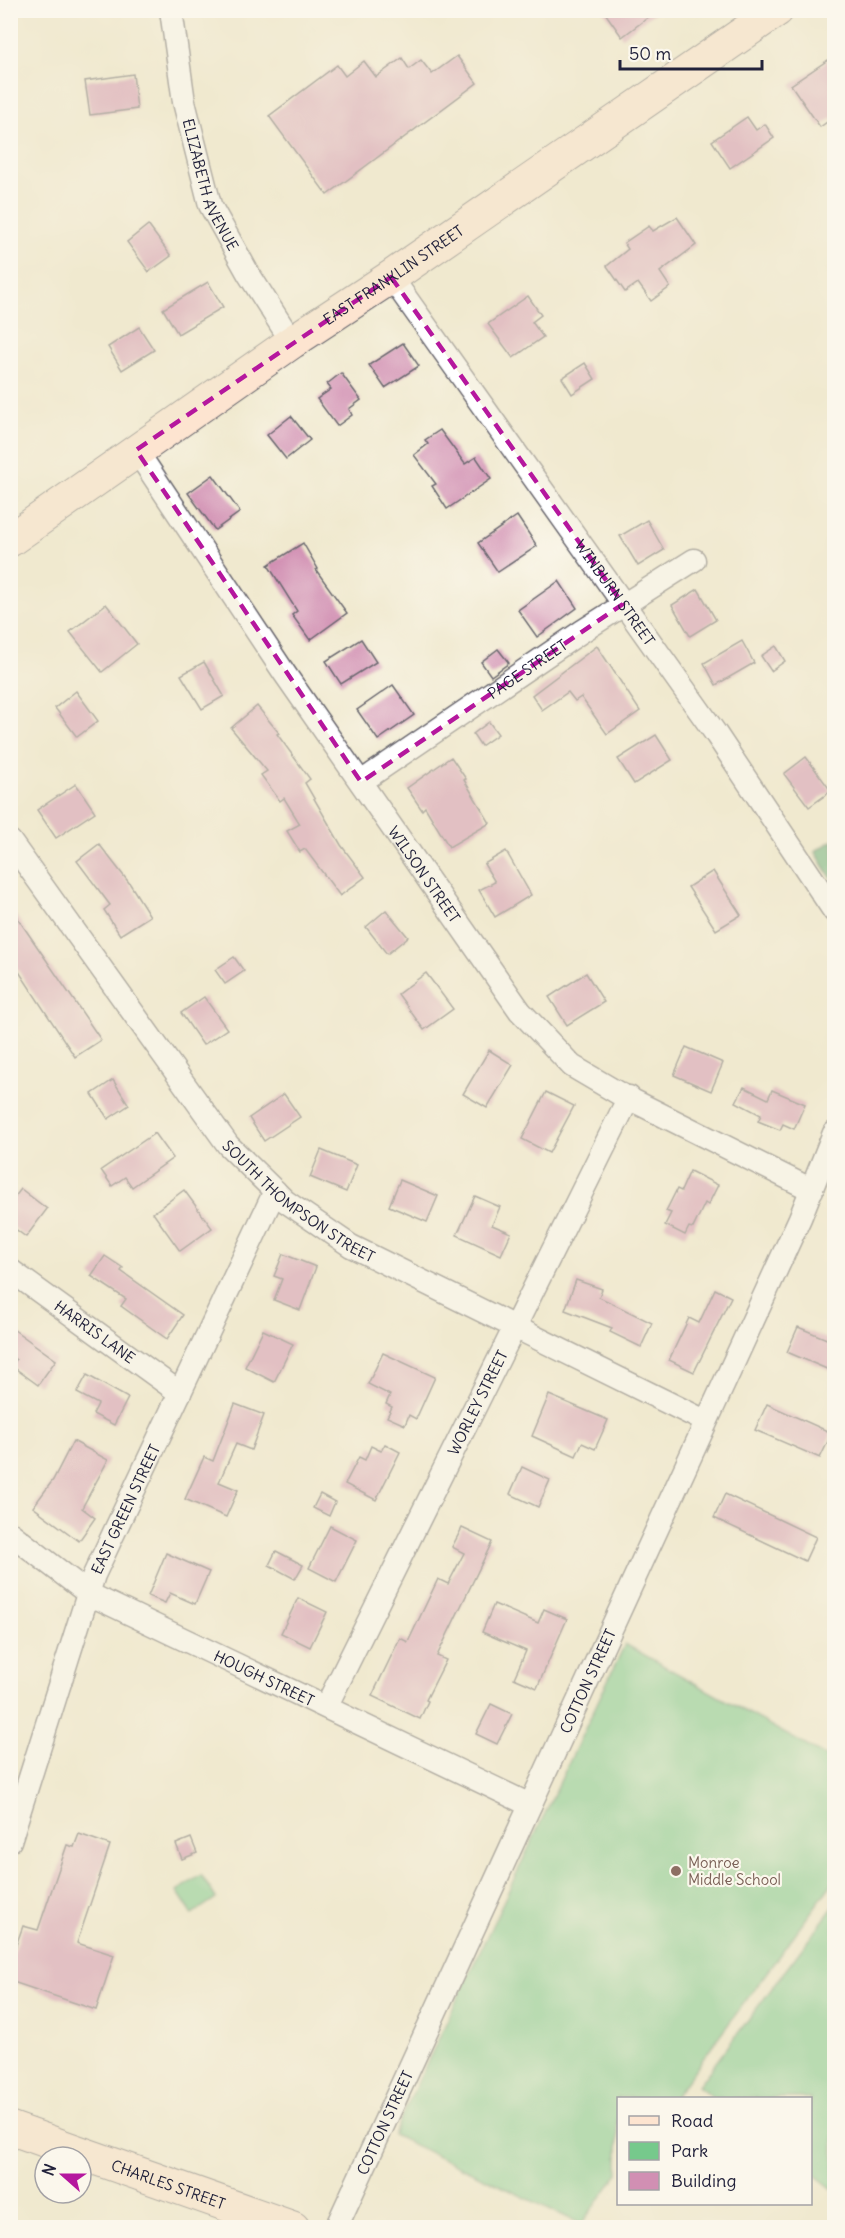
<svg xmlns="http://www.w3.org/2000/svg" width="845" height="2238" font-family="Delius,sans-serif">
<style>
.green{fill:#76c98c;stroke:#4c7664;stroke-width:1.5}
.forest{fill:#60ad78;stroke:#41685a;stroke-width:1.5}
.building{fill:#d18fb3}
.lines{fill:none;stroke-linecap:round;stroke-linejoin:round}
.street-casing{stroke:#6a686f;stroke-width:25}
.secondary-casing{stroke:#6a686f;stroke-width:35}
.street{stroke:#fff;stroke-width:22}
.secondary{stroke:#fde4d0;stroke-width:33}
.marked{fill:none;stroke:#b5179e;stroke-width:4.5;stroke-dasharray:12 8;stroke-linejoin:round}
.education-dot{fill:#8d6e63;stroke:#fbf7ec;stroke-width:2}
.labels{text-anchor:middle;dominant-baseline:central;stroke-width:4.5;stroke-linejoin:round;paint-order:stroke}
.street-label{font-size:15px;fill:#22223b;stroke:#fbf7ec}
.education-label{font-size:15px;fill:#785e54;stroke:#fbf7ec;text-anchor:start}
</style>
<rect width="100%" height="100%" fill="#fbf7ec"/>
<filter id="ink" filterUnits="userSpaceOnUse"><feTurbulence type="fractalNoise" baseFrequency=".0167" numOctaves="2"/><feDisplacementMap in="SourceGraphic" scale="12" xChannelSelector="R" yChannelSelector="G"/><feConvolveMatrix kernelMatrix="1 2 1 2 8 2 1 2 1" color-interpolation-filters="sRGB"/></filter>
<filter id="wash" filterUnits="userSpaceOnUse"><feTurbulence type="fractalNoise" baseFrequency=".008" numOctaves="4" result="noise"/><feDisplacementMap in="SourceGraphic" scale="24" xChannelSelector="R" yChannelSelector="G"/><feGaussianBlur stdDeviation="1.35" result="paint"/><feColorMatrix in="noise" values="0 0 0 0 0 0 0 0 0 0 0 0 0 0 0 0 0 1.4 0 .05"/><feComposite in="paint" operator="in"/></filter>
<g filter="url(#wash)">
<rect width="100%" height="100%" fill="#f0e9cf"/>
<g class="green">
<polygon points="625,1644 834,1761 834,1881 674,2098 618,2098 618,2174 581,2224 393,2135"/>
<polygon points="201,1875 216,1898 192,1914 177,1891"/>
<polygon points="834,1906 834,2190 811,2172 810,2098 714,2098 698,2086"/>
</g>
<polygon class="forest" points="834,840 834,883 815,851"/>
<g id="blocks">
<g class="building">
<polygon points="603,10 658,10 622,37"/>
<polygon points="457,56 477,83 327,195 269,116 337,65 345,76 364,61 376,77 402,58 409,69 421,60 432,74"/>
<polygon points="828,60 834,70 834,117 820,127 791,85"/>
<polygon points="133,74 137,109 90,115 85,81"/>
<polygon points="747,117 756,130 765,124 774,138 730,168 712,141"/>
<polygon points="677,217 696,245 660,272 670,287 651,301 638,283 625,292 607,266 628,249 624,243 649,226 653,231"/>
<polygon points="148,225 171,256 149,272 127,242"/>
<polygon points="208,282 223,307 178,334 163,309"/>
<polygon points="528,296 541,315 532,322 543,337 513,358 488,324"/>
<polygon points="139,327 154,350 122,370 108,347"/>
<polygon points="403,343 419,366 385,388 369,365"/>
<polygon points="585,363 595,379 572,394 562,378"/>
<polygon points="341,373 361,400 349,409 352,415 337,426 317,399 331,389 327,384"/>
<polygon points="291,416 310,440 286,459 267,435"/>
<polygon points="440,430 465,464 476,457 491,479 447,509 432,486 436,484 414,455 428,444 425,440"/>
<polygon points="213,475 240,512 215,530 188,493"/>
<polygon points="517,516 537,546 498,572 478,543"/>
<polygon points="647,520 664,550 638,566 620,536"/>
<polygon points="303,543 318,569 316,570 347,613 310,640 292,615 297,611 268,565"/>
<polygon points="559,581 577,608 537,637 518,610"/>
<polygon points="698,589 716,620 690,636 672,605"/>
<polygon points="106,604 137,644 102,672 70,632"/>
<polygon points="361,639 376,662 341,684 326,661"/>
<polygon points="742,641 754,663 716,685 704,663"/>
<polygon points="597,646 640,711 607,734 581,697 575,701 568,692 542,710 532,695"/>
<polygon points="776,646 785,661 771,671 761,656"/>
<polygon points="498,649 509,663 491,676 481,662"/>
<polygon points="204,662 224,696 202,709 181,675"/>
<polygon points="393,685 414,715 378,740 357,710"/>
<polygon points="76,691 98,721 77,737 55,708"/>
<polygon points="257,706 279,733 277,734 310,779 305,783 341,845 365,877 340,896 305,849 300,852 287,831 300,824 284,798 280,801 261,775 267,771 231,728"/>
<polygon points="489,722 498,734 481,746 473,734"/>
<polygon points="656,735 672,760 634,784 618,759"/>
<polygon points="451,757 466,779 464,780 490,823 449,847 425,807 422,810 407,788"/>
<polygon points="806,757 831,791 809,807 784,774"/>
<polygon points="76,784 95,812 56,838 37,810"/>
<polygon points="99,844 130,884 150,916 120,935 104,910 110,905 77,861"/>
<polygon points="506,851 531,895 495,917 479,890 495,882 484,864"/>
<polygon points="713,871 741,915 716,930 688,887"/>
<polygon points="10,907 101,1040 75,1057 10,958"/>
<polygon points="386,910 408,937 387,954 366,927"/>
<polygon points="234,957 244,971 225,984 215,970"/>
<polygon points="426,973 453,1009 424,1030 398,994"/>
<polygon points="586,973 604,1002 567,1025 549,997"/>
<polygon points="204,997 227,1029 203,1045 181,1013"/>
<polygon points="686,1047 723,1063 711,1091 674,1075"/>
<polygon points="489,1050 513,1065 487,1108 463,1094"/>
<polygon points="113,1080 129,1105 108,1119 92,1094"/>
<polygon points="744,1087 768,1099 772,1090 805,1104 794,1129 783,1124 780,1130 758,1121 761,1115 736,1102"/>
<polygon points="546,1092 574,1106 549,1153 522,1139"/>
<polygon points="284,1094 300,1117 264,1141 249,1118"/>
<polygon points="155,1133 173,1158 132,1187 125,1177 112,1186 101,1170"/>
<polygon points="321,1150 357,1165 346,1192 310,1177"/>
<polygon points="690,1171 718,1185 708,1205 705,1203 693,1228 689,1227 685,1235 665,1225 671,1213 666,1211 677,1189 681,1191"/>
<polygon points="400,1180 438,1196 427,1222 389,1206"/>
<polygon points="21,1189 47,1209 26,1237 10,1225 10,1203"/>
<polygon points="184,1190 212,1228 180,1251 153,1213"/>
<polygon points="475,1196 500,1207 492,1225 511,1233 501,1255 457,1235"/>
<polygon points="283,1254 316,1267 300,1310 274,1300 282,1279 274,1276"/>
<polygon points="105,1256 123,1268 121,1271 183,1315 167,1339 121,1306 126,1299 91,1276"/>
<polygon points="576,1280 602,1289 599,1297 652,1323 641,1347 610,1332 612,1328 565,1310"/>
<polygon points="715,1289 731,1297 694,1372 669,1360 689,1318 699,1323"/>
<polygon points="10,1327 56,1360 38,1385 12,1366 16,1360 10,1355"/>
<polygon points="798,1327 834,1342 834,1372 787,1352"/>
<polygon points="263,1330 293,1344 274,1382 245,1367"/>
<polygon points="383,1353 435,1377 416,1419 409,1415 405,1425 387,1417 392,1407 386,1404 390,1395 368,1384"/>
<polygon points="87,1375 128,1398 114,1425 93,1414 98,1404 77,1393"/>
<polygon points="549,1395 608,1420 595,1449 582,1443 576,1456 532,1436"/>
<polygon points="235,1404 264,1415 251,1450 236,1444 219,1482 238,1490 226,1517 185,1499 204,1457 213,1461"/>
<polygon points="767,1404 832,1433 820,1458 755,1430"/>
<polygon points="73,1441 108,1460 82,1508 95,1518 79,1541 33,1507 53,1480"/>
<polygon points="385,1444 400,1452 376,1500 345,1484 359,1457 365,1460 371,1446 381,1451"/>
<polygon points="522,1467 550,1480 538,1507 510,1494"/>
<polygon points="320,1494 335,1502 329,1516 313,1508"/>
<polygon points="725,1494 816,1537 805,1561 714,1518"/>
<polygon points="330,1526 357,1540 336,1582 309,1568"/>
<polygon points="462,1528 492,1542 437,1656 446,1660 426,1700 428,1701 420,1719 372,1696 400,1638 408,1642 438,1579 448,1584 464,1553 452,1547"/>
<polygon points="276,1551 303,1565 295,1579 269,1565"/>
<polygon points="166,1553 209,1572 195,1604 170,1593 165,1603 148,1596"/>
<polygon points="298,1598 327,1612 310,1647 281,1633"/>
<polygon points="494,1604 538,1623 544,1609 567,1619 537,1688 514,1678 526,1651 482,1632"/>
<polygon points="491,1704 512,1714 497,1744 476,1734"/>
<polygon points="79,1834 110,1845 77,1943 114,1955 96,2010 10,1981 10,1962 23,1926 38,1930 67,1845 74,1847"/>
<polygon points="191,1838 197,1853 182,1859 176,1844"/>
</g>
</g>
</g>
<g filter="url(#ink)">
<use href="#blocks" fill-opacity="0" stroke="#6a686f" stroke-width="1.5"/>
<g class="lines">
<defs>
<g id="street">
<path id="s1" d="M171,10L184,102L210,205L248,273L292,342"/>
<path id="s2" d="M391,277L716,734L834,911"/>
<path id="s3" d="M136,450L285,674L520,1011L572,1066L618,1093L812,1190"/>
<path id="s4" d="M361,782L581,632L694,560"/>
<path id="s5" d="M10,841L228,1145L285,1201L351,1246L705,1421"/>
<path id="s6" d="M10,1270L180,1393"/>
<path id="s7" d="M10,1533L89,1594L530,1805"/>
<path id="s8" d="M326,1707L629,1097"/>
<path id="s9" d="M10,1841L94,1575L275,1191"/>
<path id="s10" d="M336,2228L800,1218L834,1133"/>
</g>
<g id="secondary">
<path id="s11" d="M10,540L292,342L391,277L777,10"/>
<path id="s12" d="M10,2128L293,2228"/>
</g>
</defs>
<use href="#street" class="street-casing"/>
<use href="#secondary" class="secondary-casing"/>
<use href="#street" class="street"/>
<use href="#secondary" class="secondary"/>
</g>
</g>
<path d="M0 0H845V2238H0ZM391,277L623,604L361,782L136,450Z" fill="#f0e9cf" fill-opacity=".55" fill-rule="evenodd"/>
<path class="marked" d="M391,277L623,604L361,782L136,450Z"/>
<circle class="education-dot" cx="676" cy="1871" r="6"/>
<g class="labels">
<g class="street-label">
<text stroke="none"><textPath href="#s1" startOffset="180">ELIZABETH AVENUE</textPath></text>
<text stroke="none"><textPath href="#s11" startOffset="466">EAST FRANKLIN STREET</textPath></text>
<text stroke="none"><textPath href="#s2" startOffset="387">WINBURN STREET</textPath></text>
<text stroke="none"><textPath href="#s4" startOffset="201">PAGE STREET</textPath></text>
<text stroke="none"><textPath href="#s3" startOffset="513">WILSON STREET</textPath></text>
<text stroke="none"><textPath href="#s5" startOffset="465">SOUTH THOMPSON STREET</textPath></text>
<text stroke="none"><textPath href="#s6" startOffset="105">HARRIS LANE</textPath></text>
<text stroke="none"><textPath href="#s8" startOffset="340">WORLEY STREET</textPath></text>
<text stroke="none"><textPath href="#s9" startOffset="352">EAST GREEN STREET</textPath></text>
<text stroke="none"><textPath href="#s7" startOffset="294">HOUGH STREET</textPath></text>
<text stroke="none"><textPath href="#s10" startOffset="602">COTTON STREET</textPath></text>
<text stroke="none"><textPath href="#s10" startOffset="116">COTTON STREET</textPath></text>
<text stroke="none"><textPath href="#s12" startOffset="168">CHARLES STREET</textPath></text>
</g>
<g class="education-label">
<text x="688" y="1862">Monroe<tspan x="688" dy="17">Middle School</tspan></text>
</g>
</g>
<rect width="845" height="2238" fill="none" stroke="#fbf7ec" stroke-width="36"/>
<rect x="617" y="2097" width="195" height="108" fill="#fbf7ec" stroke="#a4a2a5" stroke-width="1.5"/>
<rect x="629" y="2116" width="30" height="9" fill="#fde4d0" stroke="#a4a2a5" stroke-width="1.5"/>
<text x="671" y="2127" font-size="18" fill="#22223b">Road</text>
<rect x="629" y="2142" width="30" height="18" fill="#76c98c" stroke="#a4a2a5" stroke-width="1.5"/>
<text x="671" y="2157" font-size="18" fill="#22223b">Park</text>
<rect x="629" y="2172" width="30" height="18" fill="#d18fb3" stroke="#a4a2a5" stroke-width="1.5"/>
<text x="671" y="2187" font-size="18" fill="#22223b">Building</text>
<g transform="translate(63 2175) rotate(291)"><circle r="28" fill="#fbf7ec" stroke="#a4a2a5" stroke-width="1.5"/>
<path d="M0-4.5L10 22L0 15L-10 22Z" fill="#b5179e"/>
<text y="-9" font-size="16" font-weight="bold" text-anchor="middle" fill="#22223b">N</text>
</g>
<path d="M620 60v9h142v-9" fill="none" stroke="#22223b" stroke-width="3"/>
<text x="629" y="60" font-size="18" fill="#22223b" stroke="#fbf7ec" stroke-width="4.5" paint-order="stroke">50 m</text>
</svg>
